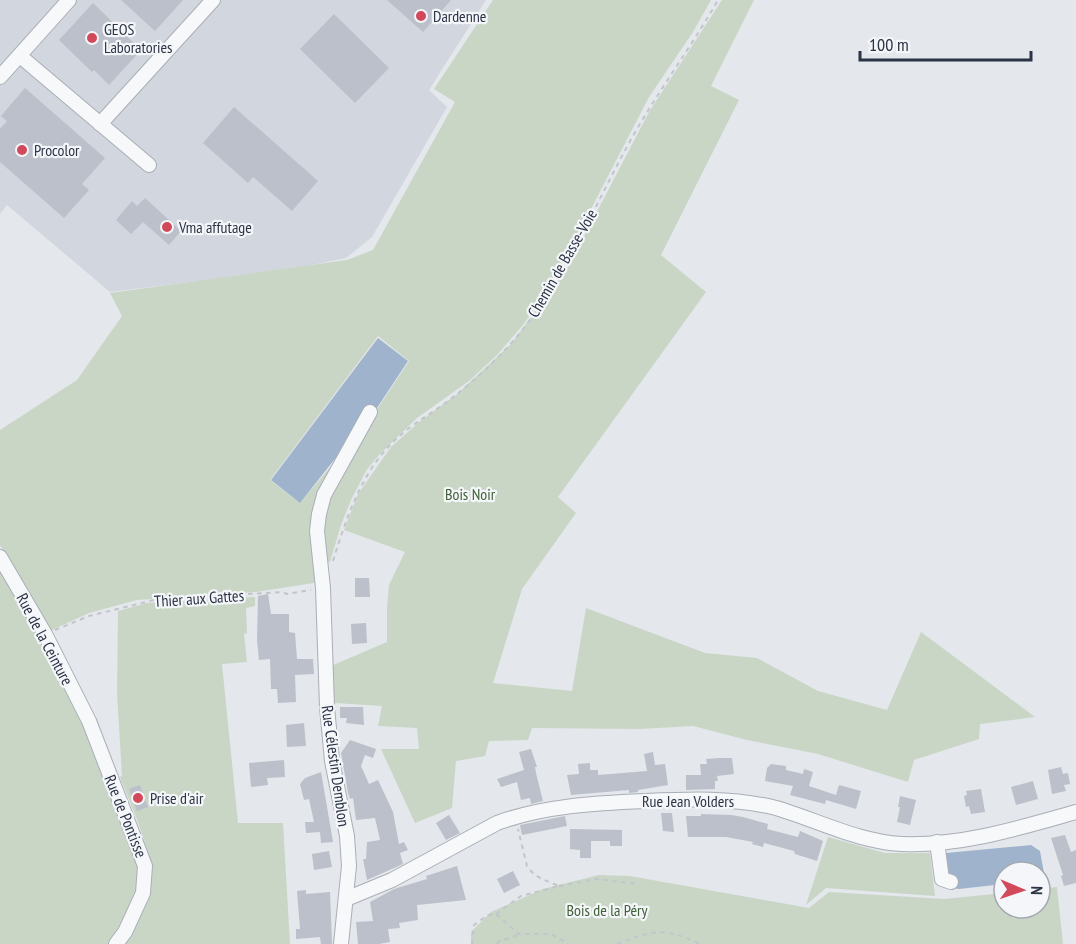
<svg xmlns="http://www.w3.org/2000/svg" width="1076" height="944" font-family="'PT Sans Narrow',sans-serif">
<style>
.built{fill:#d2d6de}
.green{fill:#c9d6c5;fill-rule:evenodd}
.water{fill:#9fb4cc}
.building{fill:#bbc0ca}
.lines{fill:none;stroke-linecap:round;stroke-linejoin:round}
.minor-casing{stroke:#a9aeb7;stroke-width:16}
.path{stroke:#c2c5cb;stroke-width:2;stroke-dasharray:4.5 4.5;stroke-linecap:butt}
.minor{stroke:#f7f8fa;stroke-width:14}
.poi-dot{fill:#d1495b;stroke:#f4f6f9;stroke-width:2}
.labels{text-anchor:middle;dominant-baseline:central;stroke-width:4.5;stroke-linejoin:round;paint-order:stroke}
.poi-label{font-size:16px;fill:#2b3445;stroke:#f4f6f9;text-anchor:start}
.street-label{font-size:16px;fill:#2b3445;stroke:#f4f6f9}
.park-label{font-size:16px;fill:#3f6138;stroke:#f4f6f9}
</style>
<rect width="100%" height="100%" fill="#e4e7ec"/>
<polygon class="built" points="0,0 486,0 429,90 447,107 372,237 346,258 292,269 110,292 7,205 0,214"/>
<g class="green">
<path d="M493,0H711L693,32L649,97L564,261L545,293L523,325L497,355L469,381L417,418L378,456L366,471L351,500L341,525L330,562L317,563L320,582L256,592L137,600L89,613L50,631L0,545V430L77,380L122,316L110,293L347,260L373,250L455,102L434,89ZM378,336L409,361L358,438L348,446L300,503L270,480Z"/>
<polygon points="722,0 754,0 711,86 739,100 661,255 706,292 558,497 576,513 522,589 493,683 572,691 586,608 705,653 757,658 818,691 887,710 921,632 1035,717 980,724 979,739 914,760 908,782 818,754 747,740 693,726 640,729 532,728 528,740 489,741 485,756 456,761 452,808 415,823 381,749 419,749 417,728 378,726 382,706 335,703 331,666 387,642 387,608 389,585 405,552 344,530 358,494 391,447 419,422 456,395 511,344 568,267 649,112"/>
<polygon points="0,571 51,659 89,734 140,867 140,891 113,944 0,944"/>
<path d="M255,597V606L246,608L247,633L244,634L247,662L222,664L238,823H283L290,944H121C132,924 146,903 151,880C155,857 129,801 120,777L122,776L117,694L118,611L147,603Z"/>
<polygon points="828,837 885,853 930,853 935,896 826,888 806,905"/>
<polygon points="599,875 630,876 809,908 829,892 944,899 1004,893 1004,908 1040,908 1040,889 1057,887 1063,944 471,944 471,932 491,912 543,889"/>
</g>
<g class="water">
<polygon points="378,338 408,361 365,426 360,427 300,503 271,480"/>
<polygon points="1031,845 1040,851 1044,873 1040,879 1040,872 1004,872 1004,884 959,889 950,888 935,854"/>
</g>
<g class="building">
<polygon points="121,0 183,0 155,31"/>
<polygon points="387,0 451,0 423,32"/>
<polygon points="93,3 141,50 109,85 94,70 92,72 59,40"/>
<polygon points="334,14 389,68 355,103 300,49"/>
<polygon points="25,88 105,158 82,184 89,190 64,218 0,162 0,129 7,121 1,116"/>
<polygon points="234,107 318,181 292,211 253,177 248,183 203,143"/>
<polygon points="145,198 181,231 169,245 143,222 131,234 116,220 132,201 137,206"/>
<polygon points="355,578 369,578 370,597 355,597"/>
<polygon points="268,594 271,614 289,614 289,632 295,633 297,659 313,659 314,674 295,675 296,702 278,703 277,689 271,689 270,659 259,660 257,640 258,596"/>
<polygon points="366,623 367,643 352,644 351,624"/>
<polygon points="340,707 363,707 364,725 346,723 347,718 340,718"/>
<polygon points="304,723 306,746 287,747 286,725"/>
<polygon points="350,740 376,749 373,758 365,755 361,766 369,784 378,780 393,812 399,844 404,842 408,850 400,853 403,864 367,880 363,859 366,859 367,842 380,840 375,818 356,820 353,798 350,799 348,793 341,753"/>
<polygon points="531,749 537,767 535,767 536,773 543,801 531,804 530,798 521,800 517,782 501,787 497,779 524,770 519,752"/>
<polygon points="653,752 655,765 665,764 668,785 638,790 638,792 629,793 629,790 571,795 567,775 579,774 578,764 590,763 590,770 598,770 598,775 647,771 644,754"/>
<polygon points="720,758 732,758 734,774 717,776 718,781 715,781 715,789 686,790 686,775 701,775 700,764 707,764 706,759"/>
<polygon points="284,760 285,777 267,778 268,785 251,787 249,763"/>
<polygon points="771,764 786,766 786,770 803,774 804,769 813,772 809,786 836,795 839,785 861,791 856,809 826,800 825,804 790,795 793,786 765,781 767,768"/>
<polygon points="1061,767 1063,774 1068,773 1070,784 1064,785 1066,791 1052,794 1048,770"/>
<polygon points="321,772 333,842 321,843 320,832 306,833 305,822 314,822 309,799 304,800 300,784 305,778"/>
<polygon points="1033,781 1038,799 1016,805 1011,787"/>
<polygon points="140,785 148,807 137,811 129,789"/>
<polygon points="981,789 985,812 971,814 969,806 966,807 964,796 967,795 966,791"/>
<polygon points="900,796 916,800 910,825 897,822 900,807 898,807"/>
<polygon points="661,813 672,813 674,832 663,831"/>
<polygon points="701,814 731,815 743,817 768,824 767,829 798,837 800,831 823,841 817,861 795,854 794,851 764,843 763,847 752,844 753,842 726,837 688,837 686,816 701,816"/>
<polygon points="449,815 460,833 446,840 436,823"/>
<polygon points="565,816 567,826 522,835 520,825"/>
<polygon points="570,829 622,830 622,846 610,846 610,841 591,841 591,858 580,858 580,850 570,849"/>
<polygon points="1065,835 1071,852 1076,850 1076,883 1064,886 1061,876 1063,875 1051,838"/>
<polygon points="329,851 332,867 314,870 312,854"/>
<polygon points="457,866 466,900 417,905 418,920 399,923 400,928 388,929 390,942 379,944 358,944 356,922 373,921 370,902 394,889 427,879 426,876"/>
<polygon points="513,871 520,885 504,893 497,879"/>
<polygon points="306,890 306,894 330,892 332,944 321,944 320,937 296,939 296,929 300,929 297,891"/>
</g>
<g class="lines">
<defs>
<g id="minor">
<polyline points="20,56 149,165"/>
<polyline points="0,77 69,0"/>
<polyline points="100,124 213,0"/>
<polyline points="0,557 45,634 89,721 145,866 143,893 125,932 116,944"/>
<polyline points="937,842 942,879 951,882"/>
<path d="M346,899L392,880L497,823C543,806 596,803 645,801C689,799 732,797 776,808C817,820 859,842 902,844C962,846 1019,828 1076,812"/>
<polyline points="341,944 349,866 347,836 332,761 327,707 323,588 317,531 319,514 324,495 370,412"/>
</g>
</defs>
<use href="#minor" class="minor-casing"/>
<g class="path">
<path d="M333,561C346,519 360,476 391,444C410,424 435,412 456,395C480,376 505,352 524,328C567,272 595,205 629,143C656,94 690,49 718,0"/>
<polyline points="55,630 89,616 154,600 282,592 287,594 311,590"/>
<polyline points="559,886 597,879 638,884"/>
<path d="M496,914L521,896L559,886C547,881 535,878 527,866L518,829"/>
<polyline points="472,944 474,925 488,915 496,914 519,934 551,934 568,944"/>
<polyline points="497,944 498,942 518,935"/>
<path d="M617,944C653,930 664,927 700,944"/>
</g>
<use href="#minor" class="minor"/>
</g>
<g class="poi-dot">
<circle cx="421" cy="16" r="6"/>
<circle cx="92" cy="38" r="6"/>
<circle cx="22" cy="150" r="6"/>
<circle cx="167" cy="227" r="6"/>
<circle cx="138" cy="798" r="6"/>
</g>
<g class="labels">
<g class="poi-label">
<text x="433" y="16">Dardenne</text>
<text x="104" y="29">GEOS<tspan x="104" dy="18">Laboratories</tspan></text>
<text x="34" y="150">Procolor</text>
<text x="179" y="227">Vma affutage</text>
<text x="150" y="798">Prise d'air</text>
</g>
<g class="street-label">
<text transform="translate(562 263) rotate(-60)">Chemin de Basse-Voie</text>
<text transform="translate(199 598) rotate(-4)">Thier aux Gattes</text>
<text transform="translate(45 639) rotate(62)">Rue de la Ceinture</text>
<text transform="translate(336 766) rotate(82)">Rue Célestin Demblon</text>
<text x="688" y="801">Rue Jean Volders</text>
<text transform="translate(126 816) rotate(68)">Rue de Pontisse</text>
</g>
<g class="park-label">
<text x="470" y="494">Bois Noir</text>
<text x="607" y="910">Bois de la Péry</text>
</g>
</g>
<g transform="translate(1022 890) rotate(92)"><circle r="28" fill="#f4f6f9" stroke="#a4a8b1" stroke-width="1.5"/>
<path d="M0-4.5L10 22L0 15L-10 22Z" fill="#d1495b"/>
<text y="-9" font-size="16" font-weight="bold" text-anchor="middle" fill="#2b3445">N</text>
</g>
<path d="M860 51v9h171v-9" fill="none" stroke="#2b3445" stroke-width="3"/>
<text x="869" y="51" font-size="18" fill="#2b3445" stroke="#f4f6f9" stroke-width="4.5" paint-order="stroke">100 m</text>
</svg>
